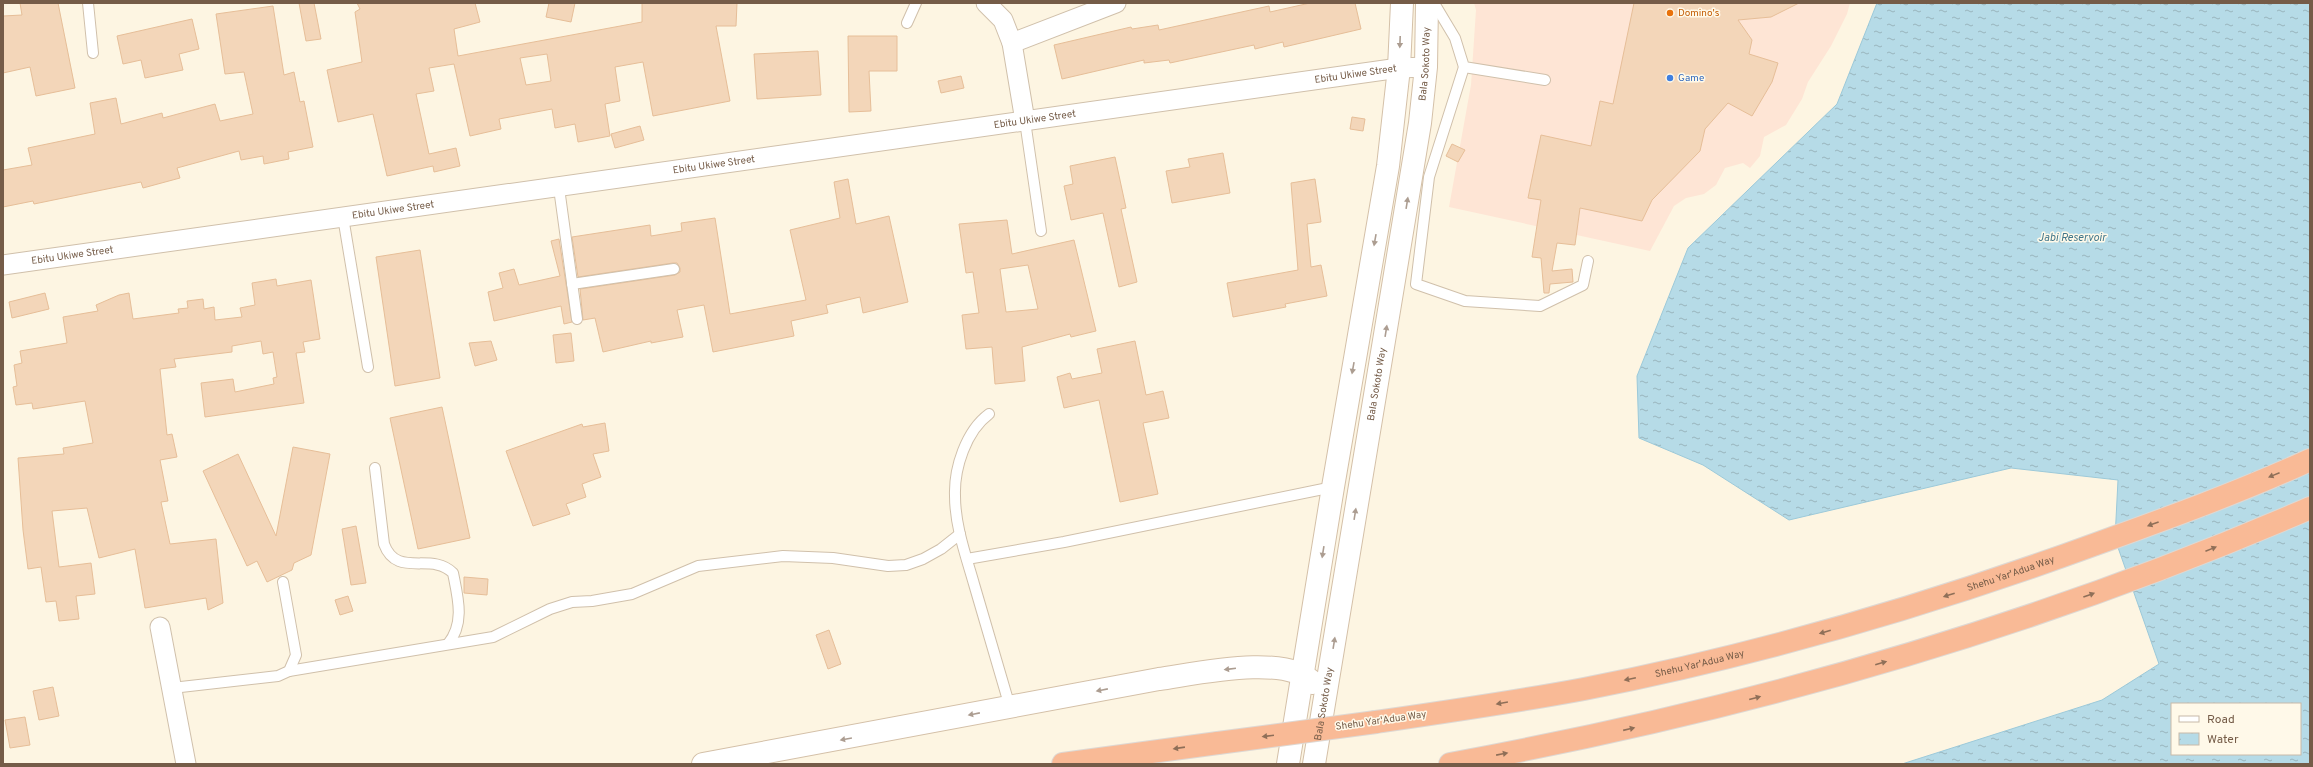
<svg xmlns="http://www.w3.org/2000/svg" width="2313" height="767" font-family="Overpass,sans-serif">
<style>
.commercial{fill:#fee5d5}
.water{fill:url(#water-ripples);stroke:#9cc9d9;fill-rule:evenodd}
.building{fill:#f3d6b9;stroke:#e6be98;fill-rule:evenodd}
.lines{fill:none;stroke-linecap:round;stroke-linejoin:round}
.lane-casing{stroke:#d0c0ab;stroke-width:12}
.street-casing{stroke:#d0c0ab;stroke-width:21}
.secondary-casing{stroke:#d4c0a8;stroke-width:24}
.highway-casing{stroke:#ded8d3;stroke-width:24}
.lane{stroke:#fff;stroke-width:10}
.street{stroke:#fff;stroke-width:19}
.secondary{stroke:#fff;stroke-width:22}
.highway{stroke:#f9ba96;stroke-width:22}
.highway-bridge-casing{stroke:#ded8d3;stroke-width:24;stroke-linecap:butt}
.highway-bridge{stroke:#f9ba96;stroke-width:22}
.oneway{fill:#ac9d91}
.oneway2{fill:#8f6f58}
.food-dot{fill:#e8710a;stroke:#fff9e9;stroke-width:1.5}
.shop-dot{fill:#3f7fe0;stroke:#fff9e9;stroke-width:1.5}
.labels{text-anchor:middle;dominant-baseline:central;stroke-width:3;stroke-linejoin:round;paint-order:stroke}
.food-label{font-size:10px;fill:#c56008;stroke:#fff9e9;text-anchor:start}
.street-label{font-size:10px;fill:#755c48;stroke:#fff9e9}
.shop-label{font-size:10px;fill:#366cbe;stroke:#fff9e9;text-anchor:start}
.water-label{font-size:11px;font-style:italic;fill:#41768a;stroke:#fff9e9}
</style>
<defs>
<pattern id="water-ripples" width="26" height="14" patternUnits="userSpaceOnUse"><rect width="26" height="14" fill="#b6dbe7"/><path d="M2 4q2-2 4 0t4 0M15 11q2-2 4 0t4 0" fill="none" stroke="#99b5bd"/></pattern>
</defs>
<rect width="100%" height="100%" fill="#fdf5e2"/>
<polygon class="commercial" points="1474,3 1850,3 1847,14 1831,46 1808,82 1802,99 1786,125 1764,137 1760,156 1750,168 1743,163 1725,168 1716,185 1704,194 1686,198 1674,206 1650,251 1449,207 1471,85 1476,10"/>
<path class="water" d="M1877,3H2310V764H1902L2102,700L2159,664L2115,539L2118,480L2011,468L1789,520L1703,465L1639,438L1637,376L1688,248L1837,104ZM2172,704H2300V754H2172Z"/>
<g class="building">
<polygon points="20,3 58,3 75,88 36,96 30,67 3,73 3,16 22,15"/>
<polygon points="299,3 314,3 321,39 306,41"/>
<path d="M357,3H475L480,22L454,29L458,56L642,22V3H737L736,26H716L730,101L653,116L643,62L615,67L620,101L605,104L610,136L578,142L575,124L555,128L552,109L499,119L501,129L470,136L454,64L429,68L434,91L416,94L429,154L456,148L460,166L434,172L433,166L387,176L373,114L338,122L327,70L362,62L355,12L360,9ZM547,54L551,81L526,85L520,58Z"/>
<polygon points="549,3 575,3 571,22 546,17"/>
<polygon points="1310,3 1355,3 1361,29 1284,47 1283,42 1255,49 1254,45 1170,63 1169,60 1144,63 1144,60 1062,79 1054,45 1131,27 1132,29 1158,25 1159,30 1269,6 1270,12"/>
<polygon points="1634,3 1799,3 1771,17 1738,20 1752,40 1749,54 1778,63 1772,82 1752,116 1728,103 1705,129 1700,151 1652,200 1642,221 1580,208 1575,245 1557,243 1552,271 1572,269 1573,282 1550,284 1549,293 1544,293 1541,258 1532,257 1541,200 1528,198 1541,135 1591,146 1600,101 1613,104"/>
<polygon points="273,6 284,75 294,72 300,102 304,101 313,147 288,152 289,159 264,164 263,156 241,160 239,151 177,168 180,178 143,188 141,182 34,204 33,201 3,207 3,170 32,165 28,148 95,134 90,103 116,98 121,124 162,113 163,118 215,104 220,121 253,114 244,72 225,74 216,14"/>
<polygon points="192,19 199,49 179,54 183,70 145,78 141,60 123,64 117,36"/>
<polygon points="848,36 897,36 897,71 869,71 871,111 849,112"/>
<polygon points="818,51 821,95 757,99 754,54"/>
<polygon points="961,76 964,88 941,93 938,81"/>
<polygon points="1352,117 1365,119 1363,131 1350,129"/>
<polygon points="640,126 644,140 615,148 611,134"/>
<polygon points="1452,144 1465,150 1458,162 1446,156"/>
<polygon points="1223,153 1230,193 1172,203 1166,171 1190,167 1188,159"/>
<polygon points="1115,157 1126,208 1121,209 1137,282 1119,287 1103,213 1071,220 1064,186 1073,184 1070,166"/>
<polygon points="848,179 856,224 889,216 908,302 863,313 860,297 826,305 828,313 791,321 794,336 713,352 704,305 677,310 683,337 651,343 651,341 603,352 595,318 583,320 580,289 675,275 680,272 680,268 677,263 673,263 578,277 572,237 650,225 651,236 682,231 681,223 715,218 730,314 806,300 790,230 840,218 834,182"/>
<polygon points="1315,179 1321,222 1307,224 1311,267 1321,265 1327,296 1285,304 1286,307 1233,317 1227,283 1298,270 1291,183"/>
<path d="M1007,220L1012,254L1074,240L1096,331L1071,337L1070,334L1022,347L1025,381L995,384L992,347L966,349L962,315L979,313L973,272L966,273L959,224ZM1028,265L1038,309L1006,312L1000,269Z"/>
<polygon points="559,239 572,322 564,324 561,306 494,321 488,292 503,288 499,273 514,269 519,285 560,276 551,241"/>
<polygon points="420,250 440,378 395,386 376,257"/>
<polygon points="276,279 277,286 311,280 320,339 303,342 305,352 296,353 304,403 205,417 201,383 233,379 235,392 274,384 273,378 277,377 273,352 263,354 261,341 232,346 232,352 174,359 176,367 160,369 167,435 172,434 177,457 160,460 168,501 161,502 170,544 216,539 223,603 208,610 206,598 145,608 135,549 99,558 87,508 52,511 59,567 91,563 95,594 76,596 79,619 59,621 56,601 46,602 41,567 28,569 23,530 18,458 64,454 63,448 93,443 85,401 33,409 32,403 16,405 13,387 17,386 14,365 22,363 20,351 67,343 63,317 98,311 96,305 119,295 129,293 133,319 179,313 178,309 188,308 187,301 203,299 204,309 214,307 215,320 242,317 240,308 255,305 252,283"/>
<polygon points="45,293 49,309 12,318 9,302"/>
<polygon points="571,333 574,361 556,363 553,335"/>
<polygon points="491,341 497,360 475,366 469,343"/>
<polygon points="1135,341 1146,395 1163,391 1169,418 1143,423 1158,494 1120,502 1099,400 1064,408 1057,377 1070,373 1072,379 1102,373 1097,349"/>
<polygon points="442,407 470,538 418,549 390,418"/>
<polygon points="605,423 609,451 593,454 601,477 582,484 586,497 566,504 570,514 533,526 506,451 582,424 583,427"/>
<polygon points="293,447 330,454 311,555 294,563 292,570 267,582 257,561 247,566 203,471 238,454 276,536"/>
<polygon points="356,526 366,583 351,585 342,529"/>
<polygon points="464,577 488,579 487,595 464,593"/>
<polygon points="348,596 353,611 340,615 335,600"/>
<polygon points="829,630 841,664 828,669 816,635"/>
<polygon points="53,687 59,716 39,720 33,691"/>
<polygon points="25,717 30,745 10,748 5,720"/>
</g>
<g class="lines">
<defs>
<g id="lane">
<polyline points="88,3 93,53"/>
<polyline points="1434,3 1455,38 1464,67 1545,80"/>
<polyline points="907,23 916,3"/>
<polyline points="1464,67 1429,177 1416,284 1465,301 1540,306 1583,285 1588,261"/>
<polyline points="1025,121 1041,231"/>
<polyline points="559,188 577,319"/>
<polyline points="343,217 368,367"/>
<polyline points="572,284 674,269"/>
<path d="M989,414C966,431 954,468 955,496C955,526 966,556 974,584C986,625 998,666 1010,707"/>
<path d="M375,468L384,544C397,579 431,551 453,573C458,598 465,623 448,644"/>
<polyline points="967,559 1064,542 1333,487"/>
<polyline points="289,671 493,637 550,609 572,602 592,601 632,594 698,566 783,556 833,558 888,566 906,565 923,559 941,549 960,534"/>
<polyline points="172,688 278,676 289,671 296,655 283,582"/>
</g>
<g id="street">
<polyline points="986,3 1003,20 1012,43 1025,121"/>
<polyline points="1012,43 1116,3"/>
<path id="s1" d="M3,265L1399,68L1426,67"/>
<polyline points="160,627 186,764"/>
</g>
<g id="secondary">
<path d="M703,764L1159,679C1195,674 1287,653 1313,683"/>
<polyline points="1288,764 1333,487 1388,166 1399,68 1402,3"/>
<path id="s2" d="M1314,764L1420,123L1426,67L1427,3"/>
</g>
<g id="highway">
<path id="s3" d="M1376,722C1445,712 1515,702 1584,689C1758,655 1929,605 2096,544C2168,518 2240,492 2310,460"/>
<polyline points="1063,764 1218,743"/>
<path d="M1450,764C1745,710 2034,628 2310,508"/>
</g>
</defs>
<use href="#lane" class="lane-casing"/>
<use href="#street" class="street-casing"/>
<use href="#secondary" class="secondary-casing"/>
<use href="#highway" class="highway-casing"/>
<use href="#lane" class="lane"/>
<use href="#street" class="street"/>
<use href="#secondary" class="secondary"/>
<use href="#highway" class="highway"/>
<defs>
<polyline id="highway-bridge" points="1218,743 1376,722"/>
</defs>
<use href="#highway-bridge" class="highway-bridge-casing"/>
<use href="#highway-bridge" class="highway-bridge"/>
</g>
<defs><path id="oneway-solid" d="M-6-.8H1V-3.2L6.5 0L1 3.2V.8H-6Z"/></defs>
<g class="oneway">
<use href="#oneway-solid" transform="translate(1400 42) rotate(92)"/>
<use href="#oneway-solid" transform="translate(1407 203) rotate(-81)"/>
<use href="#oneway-solid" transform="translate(1375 240) rotate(100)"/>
<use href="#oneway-solid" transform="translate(1386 331) rotate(-81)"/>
<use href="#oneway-solid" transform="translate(1353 368) rotate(100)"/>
<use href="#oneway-solid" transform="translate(1355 514) rotate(-81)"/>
<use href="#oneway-solid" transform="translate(1323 552) rotate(99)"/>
<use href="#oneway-solid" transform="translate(1334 643) rotate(-81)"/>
<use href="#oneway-solid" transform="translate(1230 669) rotate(173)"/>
<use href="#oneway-solid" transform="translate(1102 690) rotate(169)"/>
<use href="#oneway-solid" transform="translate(974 714) rotate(169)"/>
<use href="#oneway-solid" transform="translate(846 739) rotate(170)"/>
</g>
<g class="oneway2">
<use href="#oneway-solid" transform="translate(2274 475) rotate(158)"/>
<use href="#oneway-solid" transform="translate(2153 524) rotate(160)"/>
<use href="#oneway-solid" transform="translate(2211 549) rotate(-22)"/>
<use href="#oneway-solid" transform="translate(1949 595) rotate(162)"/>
<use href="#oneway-solid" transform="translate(2089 595) rotate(-20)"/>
<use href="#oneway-solid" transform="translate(1825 632) rotate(164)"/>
<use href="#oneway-solid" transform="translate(1881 663) rotate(-16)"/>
<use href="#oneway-solid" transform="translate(1630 679) rotate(168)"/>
<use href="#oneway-solid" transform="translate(1755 698) rotate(-15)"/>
<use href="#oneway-solid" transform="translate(1502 703) rotate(170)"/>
<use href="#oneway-solid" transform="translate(1629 729) rotate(-13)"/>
<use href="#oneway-solid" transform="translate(1268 736) rotate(173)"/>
<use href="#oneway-solid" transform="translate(1179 748) rotate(172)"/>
<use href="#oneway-solid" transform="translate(1502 754) rotate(-11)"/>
</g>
<circle class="food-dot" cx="1670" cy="13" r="4"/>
<circle class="shop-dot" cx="1670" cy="78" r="4"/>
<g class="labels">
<g class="food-label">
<text x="1678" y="13">Domino's</text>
</g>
<g class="street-label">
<text stroke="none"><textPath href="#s2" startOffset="709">Bala Sokoto Way</textPath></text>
<text stroke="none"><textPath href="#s1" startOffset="1366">Ebitu Ukiwe Street</textPath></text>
<text stroke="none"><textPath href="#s1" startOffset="1042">Ebitu Ukiwe Street</textPath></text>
<text stroke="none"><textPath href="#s1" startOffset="718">Ebitu Ukiwe Street</textPath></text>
<text stroke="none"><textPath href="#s1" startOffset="394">Ebitu Ukiwe Street</textPath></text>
<text stroke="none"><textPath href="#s1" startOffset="70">Ebitu Ukiwe Street</textPath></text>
<text stroke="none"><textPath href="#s2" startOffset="385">Bala Sokoto Way</textPath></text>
<text stroke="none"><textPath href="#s3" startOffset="653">Shehu Yar'Adua Way</textPath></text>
<text stroke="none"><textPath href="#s3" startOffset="329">Shehu Yar'Adua Way</textPath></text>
<text stroke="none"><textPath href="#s2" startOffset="61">Bala Sokoto Way</textPath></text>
<text transform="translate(1381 721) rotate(-8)">Shehu Yar'Adua Way</text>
</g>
<g class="shop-label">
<text x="1678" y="78">Game</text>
</g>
<g class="water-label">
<text x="2072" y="238">Jabi Reservoir</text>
</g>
</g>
<rect width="2313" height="767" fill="none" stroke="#755c48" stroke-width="8"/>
<rect x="2171" y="703" width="130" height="52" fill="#fff9e9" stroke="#c8baa9"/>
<rect x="2179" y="716" width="20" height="6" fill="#ffffff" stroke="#c8baa9"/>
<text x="2207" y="723" font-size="12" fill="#755c48">Road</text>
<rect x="2179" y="733" width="20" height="12" fill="url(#water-ripples)" stroke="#c8baa9"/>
<text x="2207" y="743" font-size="12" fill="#755c48">Water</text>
</svg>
